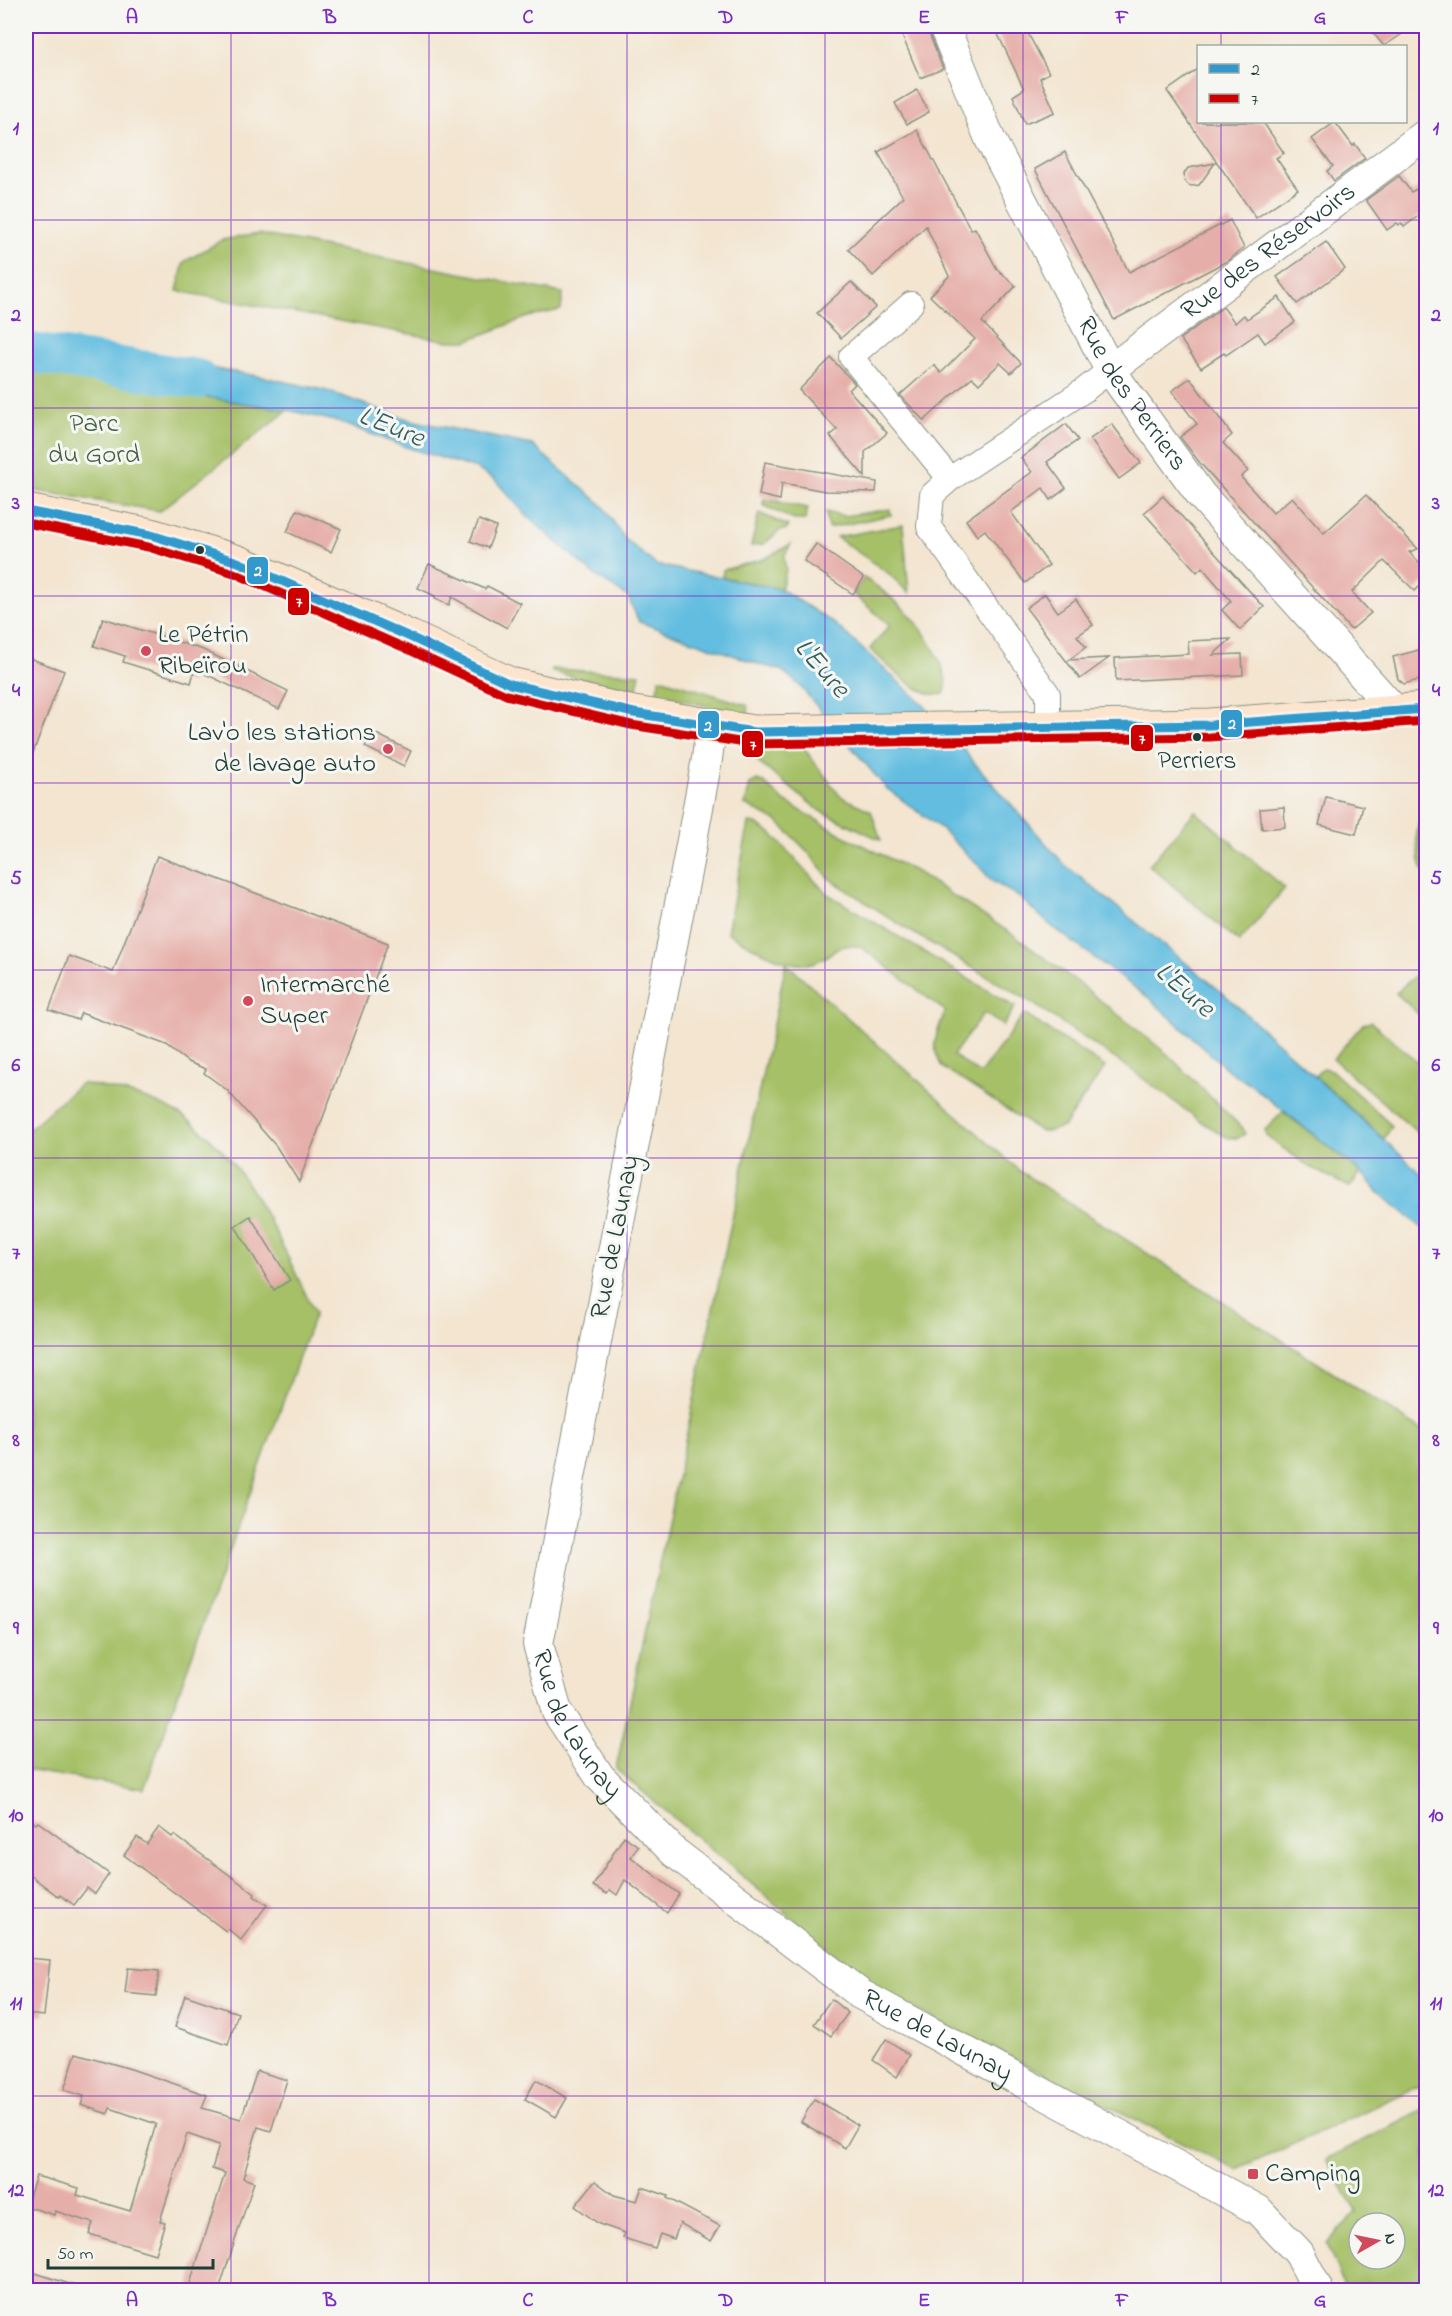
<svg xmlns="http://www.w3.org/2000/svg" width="1452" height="2316" font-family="'Indie Flower',sans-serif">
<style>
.green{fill:#a5c066;stroke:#627e4d;stroke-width:1.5;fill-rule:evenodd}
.water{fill:#62bde0;stroke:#407d8a;stroke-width:1.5}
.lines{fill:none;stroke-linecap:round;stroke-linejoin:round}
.river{stroke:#62bde0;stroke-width:40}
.building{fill:#e6aea8}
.minor-casing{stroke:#899182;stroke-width:26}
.tertiary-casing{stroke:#899182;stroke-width:32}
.secondary-casing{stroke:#899182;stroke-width:35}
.minor{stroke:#fff;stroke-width:24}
.tertiary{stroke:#fff;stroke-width:30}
.secondary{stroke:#fce5cf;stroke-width:33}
.bus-1-casing{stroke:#f6f6f2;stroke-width:14}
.bus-2-casing{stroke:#f6f6f2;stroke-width:14}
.bus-1{stroke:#39c;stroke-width:9}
.bus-2{stroke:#c00;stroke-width:9}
.grid{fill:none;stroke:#7b2cbf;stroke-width:1.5;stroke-opacity:0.55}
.bus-dot{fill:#1f3d34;stroke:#f6f6f2;stroke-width:2}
.poi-dot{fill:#d1495b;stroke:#f6f6f2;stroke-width:2}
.labels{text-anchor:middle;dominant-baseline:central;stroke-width:6;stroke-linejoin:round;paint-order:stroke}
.bus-label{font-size:26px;fill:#1f3d34;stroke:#f6f6f2}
.street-label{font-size:27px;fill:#1f3d34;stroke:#f6f6f2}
.park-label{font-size:27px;fill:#405e40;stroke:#f6f6f2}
.poi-label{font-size:27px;fill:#1f3d34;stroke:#f6f6f2;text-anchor:start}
.water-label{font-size:28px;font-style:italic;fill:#305d5f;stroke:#f6f6f2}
.line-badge{stroke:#f6f6f2;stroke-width:2}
.badge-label{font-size:16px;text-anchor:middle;font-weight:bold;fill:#fff}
.neatline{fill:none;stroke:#7b2cbf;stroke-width:2}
.grid-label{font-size:20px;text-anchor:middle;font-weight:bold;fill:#7b2cbf}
</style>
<rect width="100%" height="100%" fill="#f6f6f2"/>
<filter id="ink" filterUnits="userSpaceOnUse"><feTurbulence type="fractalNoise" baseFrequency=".0167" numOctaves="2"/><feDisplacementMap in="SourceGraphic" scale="12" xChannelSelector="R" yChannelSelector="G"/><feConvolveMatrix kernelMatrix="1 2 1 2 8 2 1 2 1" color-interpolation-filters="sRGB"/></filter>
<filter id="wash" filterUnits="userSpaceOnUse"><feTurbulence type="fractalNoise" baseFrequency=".008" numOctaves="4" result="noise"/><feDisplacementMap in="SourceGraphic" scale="24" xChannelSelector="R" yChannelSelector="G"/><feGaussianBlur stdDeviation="1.35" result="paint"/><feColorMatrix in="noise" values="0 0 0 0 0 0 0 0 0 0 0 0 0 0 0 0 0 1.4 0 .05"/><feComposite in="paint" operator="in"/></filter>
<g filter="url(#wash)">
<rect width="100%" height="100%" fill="#f3e5d0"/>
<g class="green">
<polygon points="259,234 563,293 561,310 528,317 466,341 448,341 177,291 184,262 222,240"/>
<polygon points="26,366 288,410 160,511 26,489"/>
<polygon points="764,499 808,508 805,520 794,520 763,505"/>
<polygon points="890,509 891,515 828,528 826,512 844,516"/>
<polygon points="759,513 788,526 787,529 779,531 764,544 751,546"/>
<polygon points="903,525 909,593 888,573 836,537"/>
<polygon points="791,544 784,557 786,570 781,589 722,577 723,570 764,559"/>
<path d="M864,578C880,588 894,599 908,613C922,627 954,674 944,694C919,700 887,664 870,649L890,625L853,594Z"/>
<polygon points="552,669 640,674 636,691 552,672"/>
<polygon points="660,678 747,705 749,716 656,694"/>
<path d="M800,743L840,796L871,811L881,840L820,811L759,763L757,758C764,740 784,744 800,743Z"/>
<polygon points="757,780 763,782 784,801 846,837 915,871 1012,934 1076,981 1166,1053 1244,1130 1245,1134 1238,1138 1228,1138 1202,1122 1126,1066 1026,999 910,931 830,879 807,851 777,821 745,805 750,784"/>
<polygon points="1195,811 1285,888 1239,942 1149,865"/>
<path d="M1426,811V877C1419,864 1414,838 1419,824C1421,820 1424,815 1426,811Z"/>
<path d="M749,823L756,824L772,834L826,893L1015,1007L1003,1026L984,1013L953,1055L980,1074L1024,1014L1105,1067L1063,1127L1050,1131H1040L942,1067C929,1044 937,1034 945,1011L862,948C836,938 830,962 807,964C786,967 744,943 727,932Z"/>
<polygon points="786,963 1021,1172 1426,1433 1426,2083 1237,2170 878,1991 616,1769"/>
<polygon points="1426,966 1426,1021 1396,993"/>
<polygon points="1371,1022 1426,1069 1426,1140 1333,1059 1363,1024"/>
<polygon points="1323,1068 1331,1070 1392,1126 1384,1139 1315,1076"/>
<path d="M81,1083C114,1089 152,1097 181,1115C249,1159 280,1244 315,1313L144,1789L26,1770V1132Z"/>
<polygon points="1283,1112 1361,1172 1350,1187 1310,1167 1266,1136 1265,1130"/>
<path d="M1426,2109V2290H1346L1326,2244L1356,2212L1326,2159ZM1359,2223H1395V2259H1359Z"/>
</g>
<g class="water">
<polygon points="26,340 134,357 137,386 26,366"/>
<polygon points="143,357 258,376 324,390 410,420 532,445 603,506 624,538 656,565 781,589 835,624 923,704 929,712 952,729 969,757 1065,865 1223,993 1426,1178 1426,1231 1378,1192 1361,1172 1252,1086 1228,1070 1150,999 1050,925 1019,897 992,881 977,864 939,827 886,788 799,685 781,670 761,665 639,622 628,597 592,573 527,516 495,480 477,469 403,446 339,422 288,410 141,387"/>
</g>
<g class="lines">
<polyline class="river" points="26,352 197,379"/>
</g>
<g id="blocks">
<g class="building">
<polygon points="898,26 926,26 943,69 920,78"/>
<polygon points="994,26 1024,26 1049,73 1040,78 1055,112 1025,124 1013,96 1024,89"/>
<polygon points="1367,26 1414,26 1384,46"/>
<polygon points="1198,69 1198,122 1263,122 1284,153 1276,158 1298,189 1256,218 1167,91"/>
<polygon points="917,90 929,112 907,124 895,103"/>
<polygon points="1335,122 1353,146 1355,144 1365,158 1334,181 1327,171 1333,166 1312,139"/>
<polygon points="917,130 971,230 975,228 997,269 1016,286 982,322 1021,363 1011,373 1000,363 979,384 972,377 924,421 900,395 934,365 941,373 975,339 930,296 949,276 926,226 873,276 848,249 903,197 878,152"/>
<polygon points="1065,152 1129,272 1230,220 1244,248 1227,261 1114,320 1035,169"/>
<polygon points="1215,163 1199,185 1191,186 1185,182 1184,174 1188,168"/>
<polygon points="1399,176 1411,192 1426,184 1426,210 1404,227 1401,223 1399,225 1397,223 1387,230 1366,200"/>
<polygon points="1326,242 1345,269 1297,304 1277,277"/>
<polygon points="851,282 876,307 841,338 817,313"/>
<polygon points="1279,297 1295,322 1265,343 1258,333 1226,355 1224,353 1201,368 1180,339 1223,307 1235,323 1244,315 1247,319"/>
<polygon points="831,358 855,384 849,390 887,433 865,452 865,477 830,436 837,430 799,390"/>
<polygon points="1190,378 1232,435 1223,443 1248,471 1241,477 1273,513 1292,497 1324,533 1366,495 1418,549 1409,552 1426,569 1426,580 1415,591 1384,561 1352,592 1371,613 1351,630 1200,463 1180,437 1197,424 1172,391"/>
<polygon points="1066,424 1078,440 1047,462 1066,488 1051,500 1043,488 1011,512 1049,565 1025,583 985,530 977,536 966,520 1032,472 1021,458"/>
<polygon points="1112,424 1141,463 1119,479 1090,439"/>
<polygon points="765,462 877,482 876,492 825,491 782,483 780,500 759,495"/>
<polygon points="1163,496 1264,607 1240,630 1222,610 1231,601 1202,567 1197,572 1144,513"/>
<polygon points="297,510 341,529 331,552 287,532"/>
<polygon points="479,520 496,527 488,548 470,541"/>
<polygon points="816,544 864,578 853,594 804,561"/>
<polygon points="429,564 485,589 487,586 520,603 507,628 452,597 449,605 435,599 435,596 418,588"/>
<polygon points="1045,594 1058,612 1076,599 1093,625 1077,636 1086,647 1069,660 1109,658 1080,679 1026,608"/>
<polygon points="103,618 201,649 288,691 279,709 195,669 191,683 123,662 125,656 94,646"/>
<polygon points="1231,639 1213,655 1242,654 1243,675 1116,681 1115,658 1189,654 1188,641"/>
<polygon points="1426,648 1426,678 1404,684 1398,679 1393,657"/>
<polygon points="26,657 64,671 27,769 26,768"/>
<polygon points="372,732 411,751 404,766 365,747"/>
<polygon points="1326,797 1363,806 1356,834 1319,825"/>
<polygon points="1284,807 1285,827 1262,829 1260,809"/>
<polygon points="157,856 388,943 299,1182 276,1146 227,1090 204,1073 206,1069 188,1062 164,1044 81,1013 78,1020 49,1010 69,956 113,972"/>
<polygon points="250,1216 290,1280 274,1290 235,1226"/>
<polygon points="26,1815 36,1824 38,1822 109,1874 95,1894 87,1888 74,1905 60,1895 59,1897 26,1872"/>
<polygon points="159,1827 172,1837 174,1835 216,1865 255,1894 254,1896 267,1905 241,1940 228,1929 226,1931 124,1855 137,1837 147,1844"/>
<polygon points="624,1836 638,1846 631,1857 679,1894 667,1913 625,1880 617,1895 610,1890 607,1894 593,1886"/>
<polygon points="26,1958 50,1960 44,2016 26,2014"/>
<polygon points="128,1968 159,1971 156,1996 125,1993"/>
<polygon points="185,1995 238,2013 228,2045 175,2027"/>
<polygon points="831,1999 848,2013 831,2036 814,2024"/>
<polygon points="886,2039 910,2055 897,2077 873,2060"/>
<polygon points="76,2053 131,2069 207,2095 202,2108 241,2119 257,2071 287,2080 271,2131 258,2127 243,2178 254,2182 219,2290 188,2290 225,2173 212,2169 219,2145 187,2134 160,2221 165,2222 155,2254 89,2234 93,2223 55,2211 54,2215 26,2206 36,2176 79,2188 77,2195 130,2211 156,2124 110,2108 108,2114 81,2105 84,2096 64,2090"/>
<polygon points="536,2080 567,2098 556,2117 525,2099"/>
<polygon points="814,2099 858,2125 845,2148 801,2122"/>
<polygon points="595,2181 614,2195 637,2201 642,2187 668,2196 667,2198 720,2226 711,2241 680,2223 674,2239 660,2234 655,2248 623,2238 625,2233 599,2224 575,2206"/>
<polygon points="26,2270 79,2287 78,2290 26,2290"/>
</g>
</g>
</g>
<g filter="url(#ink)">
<use href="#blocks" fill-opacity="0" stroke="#899182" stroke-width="1.5"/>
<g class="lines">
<defs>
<g id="minor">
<polyline points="911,304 851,357 950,479"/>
<polyline points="1048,726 1048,694 929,527 932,495 950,479 1083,391 1110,370"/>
</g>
<g id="tertiary">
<path id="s1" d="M944,26L990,139L1110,370L1201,495L1396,712"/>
<path id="s2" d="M1110,370L1426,134"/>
<path id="s3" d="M711,726L707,759L687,867L538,1644L557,1712L600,1777L674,1852L834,1974L860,1994L1258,2210L1299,2253L1318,2290"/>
</g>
<polyline id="secondary" points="26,511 151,535 238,562 410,637 510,684 634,713 754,732 1210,725 1426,709"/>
</defs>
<use href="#minor" class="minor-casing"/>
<use href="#tertiary" class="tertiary-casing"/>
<use href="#secondary" class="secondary-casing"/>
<use href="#minor" class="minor"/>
<use href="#tertiary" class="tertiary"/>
<use href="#secondary" class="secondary"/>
<defs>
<polyline id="bus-1" points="26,511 151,535 238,562 410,637 510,684 634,713 754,732 1210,725 1426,709"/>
<polyline id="bus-2" points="26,523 148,547 234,573 405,648 506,695 631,725 752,744 1210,737 1426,721"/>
</defs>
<use href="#bus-1" class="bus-1-casing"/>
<use href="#bus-2" class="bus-2-casing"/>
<use href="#bus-1" class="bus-1"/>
<use href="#bus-2" class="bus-2"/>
</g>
</g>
<path class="grid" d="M231,26V2290M429,26V2290M627,26V2290M825,26V2290M1023,26V2290M1221,26V46M1221,122V2290M26,220H1426M26,408H1426M26,596H1426M26,783H1426M26,970H1426M26,1158H1426M26,1346H1426M26,1533H1426M26,1720H1426M26,1908H1426M26,2096H1426"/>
<g class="bus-dot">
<circle cx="200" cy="550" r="5"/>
<circle cx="1197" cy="737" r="5"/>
</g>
<g class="poi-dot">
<circle cx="146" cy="651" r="6"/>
<circle cx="388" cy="749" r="6"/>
<circle cx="248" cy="1001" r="6"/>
<rect x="1247" y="2168" width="12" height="12" rx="3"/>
</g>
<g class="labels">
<g class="bus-label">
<text x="1197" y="762">Perriers</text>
</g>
<g class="street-label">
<text stroke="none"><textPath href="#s2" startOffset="198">Rue des Réservoirs</textPath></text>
<text stroke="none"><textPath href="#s1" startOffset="414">Rue des Perriers</textPath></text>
<text transform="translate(616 1237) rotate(-79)">Rue de Launay</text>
<text stroke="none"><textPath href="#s3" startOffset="1024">Rue de Launay</textPath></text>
<text stroke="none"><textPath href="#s3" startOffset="1510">Rue de Launay</textPath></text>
</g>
<g class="park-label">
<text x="94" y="424">Parc<tspan x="94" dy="31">du Gord</tspan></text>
</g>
<g class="poi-label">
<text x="158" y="635">Le Pétrin<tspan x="158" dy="31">Ribeïrou</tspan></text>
<text x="376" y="733" text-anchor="end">Lav'o les stations<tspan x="376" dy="31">de lavage auto</tspan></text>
<text x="260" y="985">Intermarché<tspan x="260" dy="31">Super</tspan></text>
<text x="1265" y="2174">Camping</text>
</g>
<g class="water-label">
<text transform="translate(391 428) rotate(22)">L'Eure</text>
<text transform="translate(821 669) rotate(49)">L'Eure</text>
<text transform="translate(1184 991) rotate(41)">L'Eure</text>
</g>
</g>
<g class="line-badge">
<rect x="246" y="556" width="23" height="29" rx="6" fill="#39c"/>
<rect x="287" y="587" width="23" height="29" rx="6" fill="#c00"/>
<rect x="1220" y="709" width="23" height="29" rx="6" fill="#39c"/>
<rect x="697" y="710" width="23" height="29" rx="6" fill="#39c"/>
<rect x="1130" y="724" width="24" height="28" rx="6" fill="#c00"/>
<rect x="741" y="730" width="23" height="28" rx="6" fill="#c00"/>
</g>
<g class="badge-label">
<text x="258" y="576">2</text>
<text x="299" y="607">7</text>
<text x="1232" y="729">2</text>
<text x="708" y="731">2</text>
<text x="1142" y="744">7</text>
<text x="753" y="750">7</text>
</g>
<rect width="1452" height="2316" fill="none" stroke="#f6f6f2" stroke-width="66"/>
<rect x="1197" y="45" width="210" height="78" fill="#f6f6f2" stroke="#a0aca6" stroke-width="1.5"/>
<rect x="1209" y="64" width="30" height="9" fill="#3399cc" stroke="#a0aca6" stroke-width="1.5"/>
<text x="1251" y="75" font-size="18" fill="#1f3d34">2</text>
<rect x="1209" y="94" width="30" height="9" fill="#cc0000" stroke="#a0aca6" stroke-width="1.5"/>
<text x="1251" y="105" font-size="18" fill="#1f3d34">7</text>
<g transform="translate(1377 2241) rotate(81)"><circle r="28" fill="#f6f6f2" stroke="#a0aca6" stroke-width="1.5"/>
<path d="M0-4.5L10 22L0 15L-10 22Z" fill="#d1495b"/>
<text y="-9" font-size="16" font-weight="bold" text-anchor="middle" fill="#1f3d34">N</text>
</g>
<path d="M48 2259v9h165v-9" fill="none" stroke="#1f3d34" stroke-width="3"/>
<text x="57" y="2259" font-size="18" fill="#1f3d34" stroke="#f6f6f2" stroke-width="4.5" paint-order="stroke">50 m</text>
<rect x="33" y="33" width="1386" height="2250" class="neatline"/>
<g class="grid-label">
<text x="132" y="23">A</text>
<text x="330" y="23">B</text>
<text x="528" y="23">C</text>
<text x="726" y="23">D</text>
<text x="924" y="23">E</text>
<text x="1122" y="23">F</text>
<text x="1320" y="23">G</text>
<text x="16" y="134">1</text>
<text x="1436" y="134">1</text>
<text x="16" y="321">2</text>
<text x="1436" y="321">2</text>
<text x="16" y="509">3</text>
<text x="1436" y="509">3</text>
<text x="16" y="696">4</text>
<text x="1436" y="696">4</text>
<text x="16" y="884">5</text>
<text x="1436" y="884">5</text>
<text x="16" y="1071">6</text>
<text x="1436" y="1071">6</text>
<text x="16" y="1259">7</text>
<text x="1436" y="1259">7</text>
<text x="16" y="1446">8</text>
<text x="1436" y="1446">8</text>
<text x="16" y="1634">9</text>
<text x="1436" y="1634">9</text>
<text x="16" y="1821">10</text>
<text x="1436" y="1821">10</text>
<text x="16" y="2009">11</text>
<text x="1436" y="2009">11</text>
<text x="16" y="2196">12</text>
<text x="1436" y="2196">12</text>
<text x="132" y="2306">A</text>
<text x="330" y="2306">B</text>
<text x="528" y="2306">C</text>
<text x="726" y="2306">D</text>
<text x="924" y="2306">E</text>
<text x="1122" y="2306">F</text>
<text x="1320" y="2306">G</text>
</g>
</svg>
